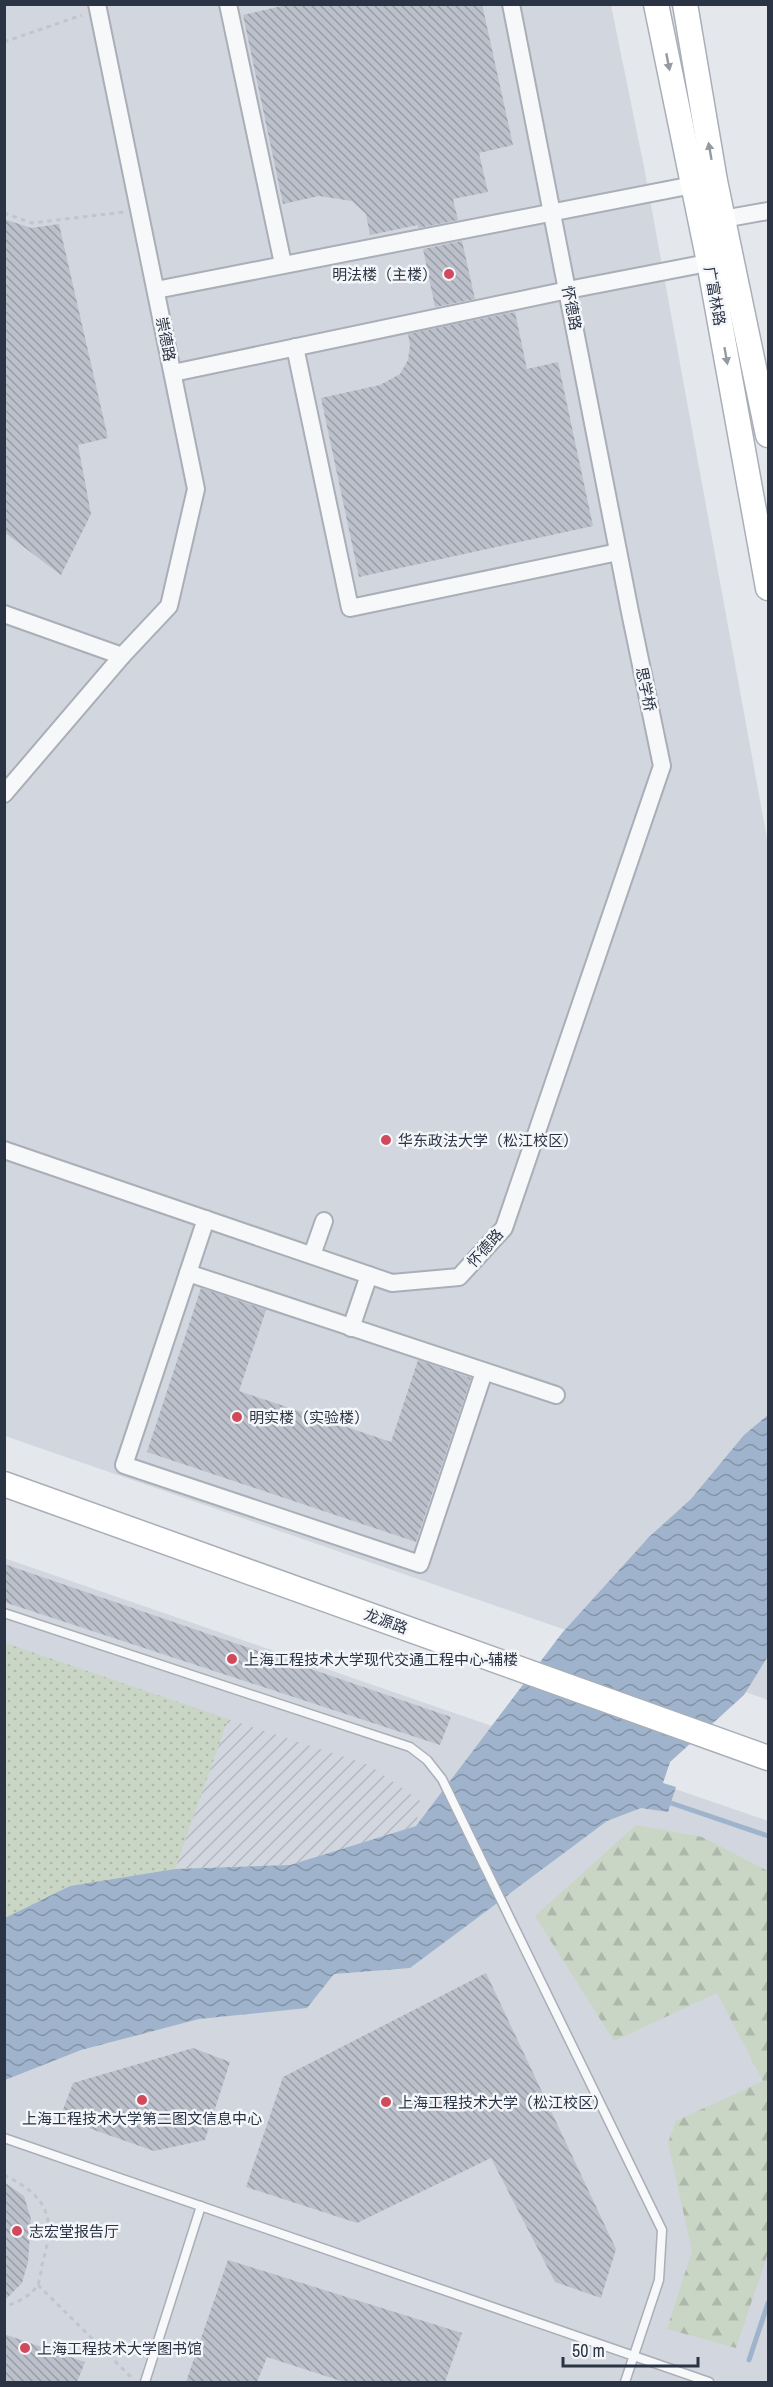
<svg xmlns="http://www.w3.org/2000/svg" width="773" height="2387" font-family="'Archivo Narrow','Noto Sans SC',sans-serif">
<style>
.built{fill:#d2d6de}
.industrial{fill:url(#industrial-furrows)}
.grass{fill:url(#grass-dots)}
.forest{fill:url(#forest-firs)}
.water{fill:url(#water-waves)}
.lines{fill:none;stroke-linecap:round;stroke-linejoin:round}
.stream{stroke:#9fb4cc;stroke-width:5}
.building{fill:url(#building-back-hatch)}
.service-casing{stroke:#a9aeb7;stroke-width:11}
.minor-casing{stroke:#a9aeb7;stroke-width:20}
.secondary-casing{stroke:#a9aeb7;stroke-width:27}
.path{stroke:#c2c5cb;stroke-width:3;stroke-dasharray:4.5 4.5;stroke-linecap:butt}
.service{stroke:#f7f8fa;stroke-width:8}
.minor{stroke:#f7f8fa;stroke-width:16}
.secondary{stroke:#fff;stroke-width:24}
.oneway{fill:#959aa2}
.poi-dot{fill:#d1495b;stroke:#f4f6f9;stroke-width:2}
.labels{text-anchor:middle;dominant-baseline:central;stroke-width:5;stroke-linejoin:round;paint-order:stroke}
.poi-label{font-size:15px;fill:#2b3445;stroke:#f4f6f9;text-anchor:start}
.street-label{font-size:15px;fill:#2b3445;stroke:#f4f6f9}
</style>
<defs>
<pattern id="industrial-furrows" width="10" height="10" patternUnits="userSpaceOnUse" patternTransform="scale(1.5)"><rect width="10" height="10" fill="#d2d6de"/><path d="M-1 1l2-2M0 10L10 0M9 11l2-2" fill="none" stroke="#b4b8c0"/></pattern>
<pattern id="grass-dots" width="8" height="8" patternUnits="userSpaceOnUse" patternTransform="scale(1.5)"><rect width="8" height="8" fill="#c9d6c5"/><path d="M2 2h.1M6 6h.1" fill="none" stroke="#adb8ab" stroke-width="1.8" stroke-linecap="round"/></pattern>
<pattern id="forest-firs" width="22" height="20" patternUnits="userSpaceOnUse" patternTransform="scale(1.5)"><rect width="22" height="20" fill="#c9d6c5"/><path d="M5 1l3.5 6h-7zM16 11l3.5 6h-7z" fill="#adb8ab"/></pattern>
<pattern id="water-waves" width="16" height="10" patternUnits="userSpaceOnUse" patternTransform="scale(1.5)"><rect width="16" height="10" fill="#9fb4cc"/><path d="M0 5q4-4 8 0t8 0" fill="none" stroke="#8293a7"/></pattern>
<pattern id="building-back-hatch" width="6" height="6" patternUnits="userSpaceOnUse" patternTransform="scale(1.5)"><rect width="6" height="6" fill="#bbc0ca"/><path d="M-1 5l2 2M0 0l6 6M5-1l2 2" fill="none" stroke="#989da6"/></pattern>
</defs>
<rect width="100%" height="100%" fill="#e4e7ec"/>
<g class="built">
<polygon points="5,5 611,5 644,167 768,844 768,1700 5,1436"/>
<polygon points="4,1558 768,1821 768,2382 5,2382"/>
</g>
<polygon class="industrial" points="228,1719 369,1765 420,1801 416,1826 290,1865 175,1869"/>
<polygon class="grass" points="5,1643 228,1719 175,1869 70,1886 5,1918"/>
<polygon class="forest" points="636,1825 702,1837 768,1871 768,2253 736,2348 667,2329 692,2251 668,2143 676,2121 763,2081 717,1993 614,2041 535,1916"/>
<polygon class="water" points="768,1415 768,1656 744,1695 670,1762 663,1783 676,1787 668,1812 641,1808 607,1821 410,1968 334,1974 307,2008 199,2019 81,2050 5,2080 5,1918 70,1886 175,1869 290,1865 416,1826 562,1633 649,1537 691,1499 744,1435"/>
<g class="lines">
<g class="stream">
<polyline points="671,1803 768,1836"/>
<polyline points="749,2360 768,2303"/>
</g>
</g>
<g class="building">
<polygon points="290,4 482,4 513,145 479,153 488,192 453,199 458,220 418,228 418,225 370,235 366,214 352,201 319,196 283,204 243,15"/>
<polygon points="4,219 31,228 59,224 108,438 78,445 91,514 61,575 4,532"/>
<polygon points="462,241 475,299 435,307 423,249"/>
<polygon points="515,312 527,369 558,362 593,526 359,577 321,398 380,385 400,374 408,360 410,345 408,334"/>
<polygon points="201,1288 266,1310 239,1391 391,1442 418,1360 471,1378 416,1542 147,1452"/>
<polygon points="4,1564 451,1717 440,1745 4,1602"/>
<polygon points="486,1973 616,2249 601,2298 555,2282 491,2158 357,2223 246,2187 283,2077"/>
<polygon points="193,2048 230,2062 205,2140 154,2151 60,2118 73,2083"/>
<polygon points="4,2182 24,2196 31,2219 28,2262 22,2283 4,2301"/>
<polygon points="228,2260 462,2333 445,2382 344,2382 267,2357 257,2382 186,2382"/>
<polygon points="4,2334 85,2362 77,2382 4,2382"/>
</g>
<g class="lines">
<defs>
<g id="service">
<polyline points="4,1613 410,1747 427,1760 442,1779 662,2230 659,2280 625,2382"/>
<polyline points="4,2138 709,2382"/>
<polyline points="145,2382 201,2206"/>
</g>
<g id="minor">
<polyline points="228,4 283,264"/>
<polyline points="723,219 768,211"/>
<polyline points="156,290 703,183"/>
<polyline points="295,347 350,608 618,552"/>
<polyline points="173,373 568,290 718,261"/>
<polyline points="4,614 122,656"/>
<polyline points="4,794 122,656 169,606 196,489 97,4"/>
<polyline points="4,1150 392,1283 459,1277 504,1228 662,766 630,612 511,4"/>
<polyline points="206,1219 188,1273 556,1395"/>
<polyline points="312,1255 324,1221"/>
<polyline points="188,1273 124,1465 420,1564 484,1372"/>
<polyline points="351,1328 369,1275"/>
</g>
<g id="secondary">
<polyline points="656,4 709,262 768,588"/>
<polyline points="685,4 715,181 768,435"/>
<polyline points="4,1484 768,1758"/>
</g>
</defs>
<use href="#service" class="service-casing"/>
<use href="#minor" class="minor-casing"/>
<use href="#secondary" class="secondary-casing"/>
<g class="path">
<polyline points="4,42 82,15"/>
<polyline points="4,213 32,223 124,212"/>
<path d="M4,2175C47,2196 56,2216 43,2261C41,2268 41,2277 38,2284C33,2295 16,2303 4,2307"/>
<polyline points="38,2285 133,2379"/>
</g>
<use href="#service" class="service"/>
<use href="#minor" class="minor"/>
<use href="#secondary" class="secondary"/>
</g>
<defs><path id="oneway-solid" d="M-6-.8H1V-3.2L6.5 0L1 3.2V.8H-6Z" transform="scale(1.5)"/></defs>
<g class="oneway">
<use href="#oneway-solid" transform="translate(668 62) rotate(79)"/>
<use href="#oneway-solid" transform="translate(710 151) rotate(-100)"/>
<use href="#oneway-solid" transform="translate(726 356) rotate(80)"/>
</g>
<g class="poi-dot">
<circle cx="449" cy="274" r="6"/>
<circle cx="386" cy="1140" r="6"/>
<circle cx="237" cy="1417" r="6"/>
<circle cx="232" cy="1659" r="6"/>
<circle cx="142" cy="2100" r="6"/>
<circle cx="386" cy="2102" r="6"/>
<circle cx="17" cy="2231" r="6"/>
<circle cx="25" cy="2348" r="6"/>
</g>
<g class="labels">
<g class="poi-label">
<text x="437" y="274" text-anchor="end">明法楼（主楼）</text>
<text x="398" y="1140">华东政法大学（松江校区）</text>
<text x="249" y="1417">明实楼（实验楼）</text>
<text x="244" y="1659">上海工程技术大学现代交通工程中心-辅楼</text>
<text x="398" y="2102">上海工程技术大学（松江校区）</text>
<text x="142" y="2118" text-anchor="middle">上海工程技术大学第二图文信息中心</text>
<text x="29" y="2231">志宏堂报告厅</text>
<text x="37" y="2348">上海工程技术大学图书馆</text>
</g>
<g class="street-label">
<text transform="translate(715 296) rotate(80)">广富林路</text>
<text transform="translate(572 308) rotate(79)">怀德路</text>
<text transform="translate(166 339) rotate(79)">崇德路</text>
<text transform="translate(646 689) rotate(78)">思学桥</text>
<text transform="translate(485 1248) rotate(-48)">怀德路</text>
<text transform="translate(386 1621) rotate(20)">龙源路</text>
</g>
</g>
<rect width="773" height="2387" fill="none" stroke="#2b3445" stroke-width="12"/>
<path d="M563 2357v9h135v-9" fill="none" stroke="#2b3445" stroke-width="3"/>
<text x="572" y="2357" font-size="18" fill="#2b3445" stroke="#f4f6f9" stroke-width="4.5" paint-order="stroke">50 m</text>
</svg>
